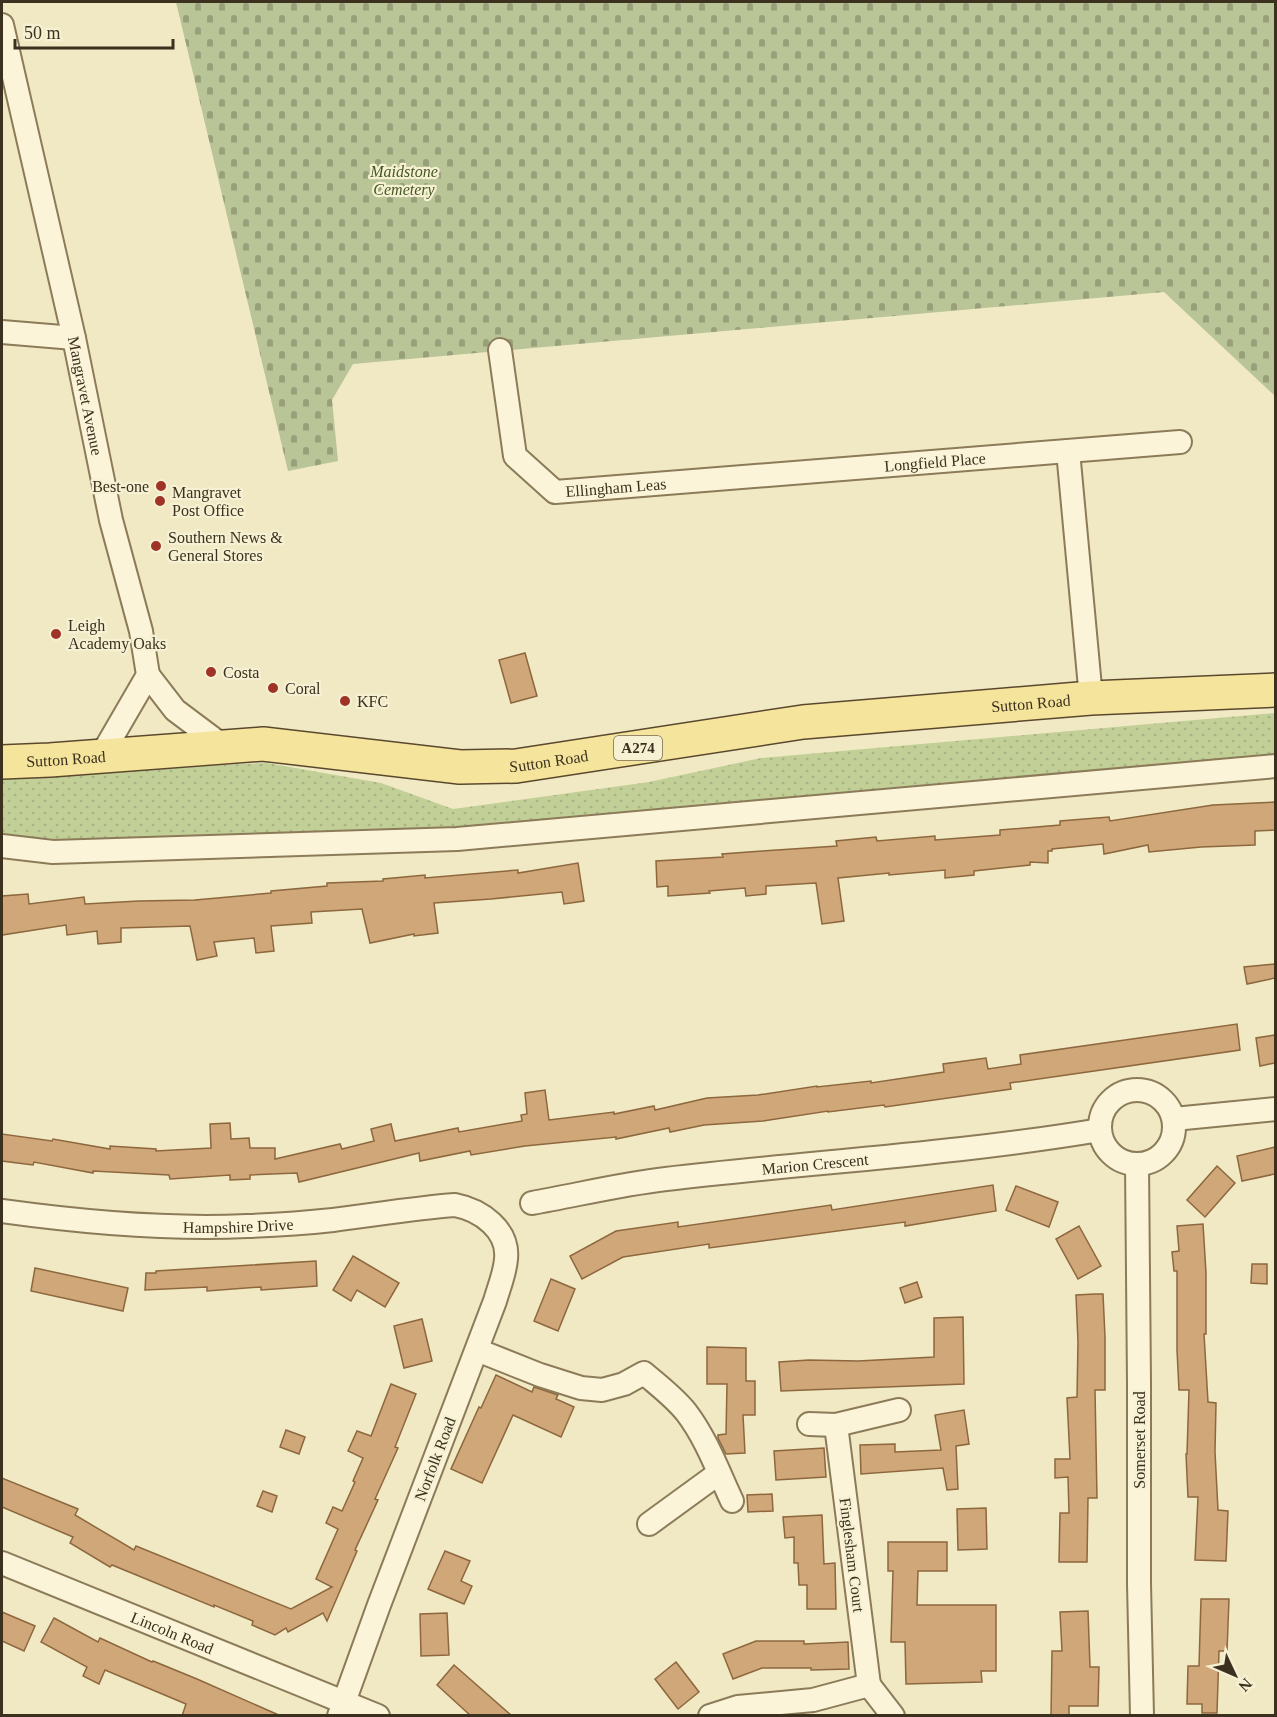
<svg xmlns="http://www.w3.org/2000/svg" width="1277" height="1717" font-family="Georgia,serif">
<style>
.grass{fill:url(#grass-dots)}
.cemetery{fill:url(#cemetery-stones)}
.building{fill:#d0a778;stroke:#8d673e;stroke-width:1.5}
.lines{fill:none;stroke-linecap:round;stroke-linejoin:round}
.street-casing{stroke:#8c7b59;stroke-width:26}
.primary-casing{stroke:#5a482e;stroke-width:36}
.street{stroke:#fbf4d8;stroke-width:22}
.primary{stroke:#f5e49b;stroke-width:33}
.poi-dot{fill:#9f3426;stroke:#f7f1d4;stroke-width:2}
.labels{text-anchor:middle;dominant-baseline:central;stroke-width:4.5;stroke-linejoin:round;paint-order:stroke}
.shield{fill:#f7f1d4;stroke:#746a55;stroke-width:1.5}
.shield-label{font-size:15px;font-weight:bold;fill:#3c301e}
.park-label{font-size:16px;font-style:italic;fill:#455924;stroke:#f7f1d4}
.street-label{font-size:16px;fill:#3c301e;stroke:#f7f1d4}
.poi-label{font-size:16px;fill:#3c301e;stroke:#f7f1d4;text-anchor:start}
</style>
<defs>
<pattern id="grass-dots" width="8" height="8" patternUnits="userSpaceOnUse" patternTransform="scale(1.5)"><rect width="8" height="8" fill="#c2cf97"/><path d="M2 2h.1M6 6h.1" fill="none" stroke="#a8b282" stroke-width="1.8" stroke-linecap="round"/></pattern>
<pattern id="cemetery-stones" width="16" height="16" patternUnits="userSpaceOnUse" patternTransform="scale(1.5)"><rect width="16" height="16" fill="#b9c497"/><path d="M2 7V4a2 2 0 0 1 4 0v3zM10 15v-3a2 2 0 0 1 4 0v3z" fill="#98a07b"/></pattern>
</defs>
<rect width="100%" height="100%" fill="#f0e9c4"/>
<polygon class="grass" points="1275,713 1275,759 450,832 95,843 2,834 2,777 93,770 267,763 381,783 453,809 649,782 761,758"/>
<polygon class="cemetery" points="176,2 1275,2 1275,396 1164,292 353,364 332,400 338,461 288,471"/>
<g class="building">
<polygon points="525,653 537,696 511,703 499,660"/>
<polygon points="1275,802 1275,830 1255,831 1255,845 1201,847 1149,852 1148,845 1104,854 1103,844 1052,849 1052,851 1048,851 1048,863 1030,862 1030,865 974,871 974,875 945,878 945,870 889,875 889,873 838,878 844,921 822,924 816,883 766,886 766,894 746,896 745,888 709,891 710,893 668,896 668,886 657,887 656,861 723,857 722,854 762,851 837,846 836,841 876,837 877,841 935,836 935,840 1000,835 1000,830 1060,825 1060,821 1109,817 1110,821 1213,805"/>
<polygon points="578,863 584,901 564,904 562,892 491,899 434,903 438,933 414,936 414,934 370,943 362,909 311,912 312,923 271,926 274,951 256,953 254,938 214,942 217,956 197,960 190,926 121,928 121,942 98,944 97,931 67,935 66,925 2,935 2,896 28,894 29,904 84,897 85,904 139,901 195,900 271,893 271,891 327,886 327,883 383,881 383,879 425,875 425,878 518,870 518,873"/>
<polygon points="1275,964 1275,978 1247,984 1244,967"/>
<polygon points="1237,1024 1240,1050 1010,1083 1011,1089 885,1107 884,1105 828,1112 828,1111 763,1121 704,1125 670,1132 669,1128 616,1139 616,1137 525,1146 471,1155 470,1151 420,1161 419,1153 299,1182 297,1173 250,1175 250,1179 230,1180 230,1175 170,1179 169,1175 93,1171 93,1173 34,1162 33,1165 2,1161 2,1134 52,1141 53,1139 110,1149 110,1146 156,1149 156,1151 211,1148 210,1124 230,1123 231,1139 249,1138 250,1148 275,1148 275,1159 340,1144 342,1149 374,1141 371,1129 391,1124 395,1141 458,1128 459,1132 522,1121 521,1115 527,1114 525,1093 545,1090 549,1120 614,1112 614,1114 654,1106 655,1110 707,1098 758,1095 817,1086 817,1087 871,1081 871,1083 944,1072 943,1064 986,1058 988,1069 1021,1064 1020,1055"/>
<polygon points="1275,1035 1275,1063 1260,1066 1256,1038"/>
<polygon points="1275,1147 1275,1174 1242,1181 1237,1156"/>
<polygon points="1217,1166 1235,1183 1205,1217 1187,1200"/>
<polygon points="993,1185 996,1211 905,1226 905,1222 709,1248 709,1244 623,1257 582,1279 570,1256 616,1231 678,1222 678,1227 831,1205 832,1210"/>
<polygon points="1016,1186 1058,1202 1049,1227 1006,1210"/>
<polygon points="1203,1224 1206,1273 1206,1334 1204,1334 1208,1402 1216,1403 1215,1452 1218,1510 1228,1511 1226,1561 1195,1560 1198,1497 1188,1497 1186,1454 1187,1454 1189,1390 1179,1390 1177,1350 1177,1271 1174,1271 1172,1252 1179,1251 1177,1226"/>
<polygon points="1079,1226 1101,1266 1078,1279 1056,1239"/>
<polygon points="353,1256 399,1283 385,1307 357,1290 351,1301 333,1290"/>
<polygon points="316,1261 317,1286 261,1290 261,1287 207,1291 207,1287 145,1290 146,1273 156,1273 156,1271"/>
<polygon points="1252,1264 1267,1264 1267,1284 1251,1283"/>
<polygon points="35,1268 128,1288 123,1311 31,1291"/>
<polygon points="551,1279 575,1289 558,1331 534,1321"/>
<polygon points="917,1282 922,1297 905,1303 900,1288"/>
<polygon points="1095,1294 1103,1294 1105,1337 1105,1390 1095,1390 1097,1498 1088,1498 1087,1562 1059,1562 1060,1513 1069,1513 1068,1477 1055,1478 1055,1459 1070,1459 1067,1398 1077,1397 1078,1342 1076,1295"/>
<polygon points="963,1317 964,1384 781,1391 779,1362 809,1360 858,1361 934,1357 934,1318"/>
<polygon points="422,1319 432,1361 404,1368 394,1326"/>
<polygon points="707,1347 746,1348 746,1381 755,1381 755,1415 743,1415 745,1453 726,1454 718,1438 718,1435 726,1434 727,1384 707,1384"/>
<polygon points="496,1375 532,1392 534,1387 558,1395 556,1399 574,1407 561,1437 513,1415 482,1483 451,1469 479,1407 481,1408"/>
<polygon points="391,1384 416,1394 395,1447 398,1448 375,1499 378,1500 355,1550 357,1551 327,1621 323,1613 288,1632 286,1628 275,1635 252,1625 253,1621 214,1605 214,1607 112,1565 110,1567 70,1543 73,1537 2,1507 2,1478 78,1509 75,1515 134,1550 136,1546 291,1609 332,1587 316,1579 338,1529 326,1523 333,1507 342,1511 355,1482 353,1481 363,1458 348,1451 357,1431 371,1436"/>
<polygon points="964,1410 969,1444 956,1446 958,1489 947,1490 943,1468 861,1474 860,1445 895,1444 895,1452 941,1450 935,1415"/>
<polygon points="286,1430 305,1437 299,1454 280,1447"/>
<polygon points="824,1448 826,1477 776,1480 774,1451"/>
<polygon points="263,1491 277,1496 272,1512 257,1506"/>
<polygon points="772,1494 773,1511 748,1512 747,1495"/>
<polygon points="986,1508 987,1549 958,1550 957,1509"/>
<polygon points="822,1515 824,1564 835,1563 836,1609 807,1609 807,1585 799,1585 798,1563 794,1563 794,1537 785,1538 783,1517"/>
<polygon points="888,1542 947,1542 947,1571 918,1571 917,1605 996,1605 996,1671 981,1671 982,1682 906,1684 905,1642 891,1642 893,1571 888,1571"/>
<polygon points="445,1551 470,1561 461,1581 472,1586 464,1604 428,1589"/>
<polygon points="1201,1599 1229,1599 1227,1651 1219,1651 1217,1713 1202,1713 1202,1704 1187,1704 1188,1666 1199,1666"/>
<polygon points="1088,1611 1090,1667 1099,1667 1098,1706 1069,1706 1069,1716 1051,1716 1052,1651 1062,1651 1060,1612"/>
<polygon points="2,1612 35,1626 24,1651 2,1641"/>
<polygon points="447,1613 449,1655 421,1656 420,1614"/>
<polygon points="54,1618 98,1642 100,1638 152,1662 153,1661 197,1679 281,1716 182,1716 186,1704 105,1670 99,1684 83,1676 87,1667 41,1642"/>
<polygon points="756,1641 804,1641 804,1644 848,1642 849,1669 811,1670 811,1668 762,1668 733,1679 723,1654"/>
<polygon points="676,1662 699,1692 678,1709 655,1679"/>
<polygon points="454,1665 512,1716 471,1716 437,1685"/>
</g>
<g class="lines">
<defs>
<g id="street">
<path id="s1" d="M2,25L74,338L111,520L141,631L148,675L101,756"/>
<polyline points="2,332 74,338"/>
<path id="s2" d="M500,350L515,456L555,492L1180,442"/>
<polyline points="1068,451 1091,698"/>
<polyline points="148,675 175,710 223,746"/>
<polyline points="2,846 53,852 457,839 1276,766"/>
<circle cx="1137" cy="1127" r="37"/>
<polyline points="1174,1119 1276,1109"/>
<polyline points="1137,1164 1139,1383 1139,1584 1142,1716"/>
<path id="s3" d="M532,1203C577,1195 622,1184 666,1179C811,1162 957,1154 1100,1130"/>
<path id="s4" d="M2,1211C82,1222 165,1230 247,1226C275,1225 305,1223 333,1220C374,1215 414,1208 455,1205C481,1210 509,1230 506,1259C505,1273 499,1287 495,1301L379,1605L339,1716"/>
<path d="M477,1350L540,1375L581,1388L602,1390L624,1384L644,1373C659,1386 674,1397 686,1412C706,1438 718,1471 732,1501"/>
<polyline points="809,1424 836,1425"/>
<polyline points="649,1524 719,1473"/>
<path id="s5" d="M2,1563L378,1716"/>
<polyline points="869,1685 836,1425 899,1410"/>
<polyline points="710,1716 738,1707 813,1700 869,1685 893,1716"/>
</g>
<g id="primary">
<path id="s6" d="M2,762L50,760L263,744L460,767L516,766L803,722L1091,698L1276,690"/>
</g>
</defs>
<use href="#street" class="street-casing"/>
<use href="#primary" class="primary-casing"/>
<use href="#street" class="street"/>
<use href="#primary" class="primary"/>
</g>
<g class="poi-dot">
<circle cx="161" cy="486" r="6"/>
<circle cx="160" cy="501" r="6"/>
<circle cx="156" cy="546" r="6"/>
<circle cx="56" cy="634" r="6"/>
<circle cx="211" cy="672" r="6"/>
<circle cx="273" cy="688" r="6"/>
<circle cx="345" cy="701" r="6"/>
</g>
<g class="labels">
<rect class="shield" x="614" y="736" width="48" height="24" rx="4.5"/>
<g class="shield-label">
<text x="638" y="748">A274</text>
</g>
<g class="park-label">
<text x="404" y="171">Maidstone<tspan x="404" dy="18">Cemetery</tspan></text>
</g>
<g class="street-label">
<text stroke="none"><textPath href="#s1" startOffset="380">Mangravet Avenue</textPath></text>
<text stroke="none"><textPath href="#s2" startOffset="542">Longfield Place</textPath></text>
<text stroke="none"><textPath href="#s2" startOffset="222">Ellingham Leas</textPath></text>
<text stroke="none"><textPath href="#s6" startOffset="1035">Sutton Road</textPath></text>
<text stroke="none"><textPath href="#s6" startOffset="64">Sutton Road</textPath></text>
<text stroke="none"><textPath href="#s6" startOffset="549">Sutton Road</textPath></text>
<text stroke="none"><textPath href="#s3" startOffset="286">Marion Crescent</textPath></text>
<text stroke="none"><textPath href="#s4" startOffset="237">Hampshire Drive</textPath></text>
<text transform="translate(1139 1440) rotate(-90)">Somerset Road</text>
<text transform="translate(435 1459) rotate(-69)">Norfolk Road</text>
<text transform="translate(852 1555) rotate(83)">Finglesham Court</text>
<text stroke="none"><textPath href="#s5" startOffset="184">Lincoln Road</textPath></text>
</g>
<g class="poi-label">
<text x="149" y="486" text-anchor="end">Best-one</text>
<text x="172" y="492">Mangravet<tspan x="172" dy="18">Post Office</tspan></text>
<text x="168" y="537">Southern News &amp;<tspan x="168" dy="18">General Stores</tspan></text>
<text x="68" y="625">Leigh<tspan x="68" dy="18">Academy Oaks</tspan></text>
<text x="223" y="672">Costa</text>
<text x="285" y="688">Coral</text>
<text x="357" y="701">KFC</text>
</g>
</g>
<rect width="1277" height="1717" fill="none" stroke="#3c301e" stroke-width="6"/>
<g transform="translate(1235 1675) rotate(134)" stroke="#f7f1d4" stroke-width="4.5" paint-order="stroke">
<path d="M0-4.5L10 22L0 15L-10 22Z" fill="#3c301e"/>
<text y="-9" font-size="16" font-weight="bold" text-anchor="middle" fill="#3c301e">N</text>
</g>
<path d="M15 39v9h158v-9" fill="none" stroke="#3c301e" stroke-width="3"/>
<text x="24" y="39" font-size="18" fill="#3c301e" stroke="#f7f1d4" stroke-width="4.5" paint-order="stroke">50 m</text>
</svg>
